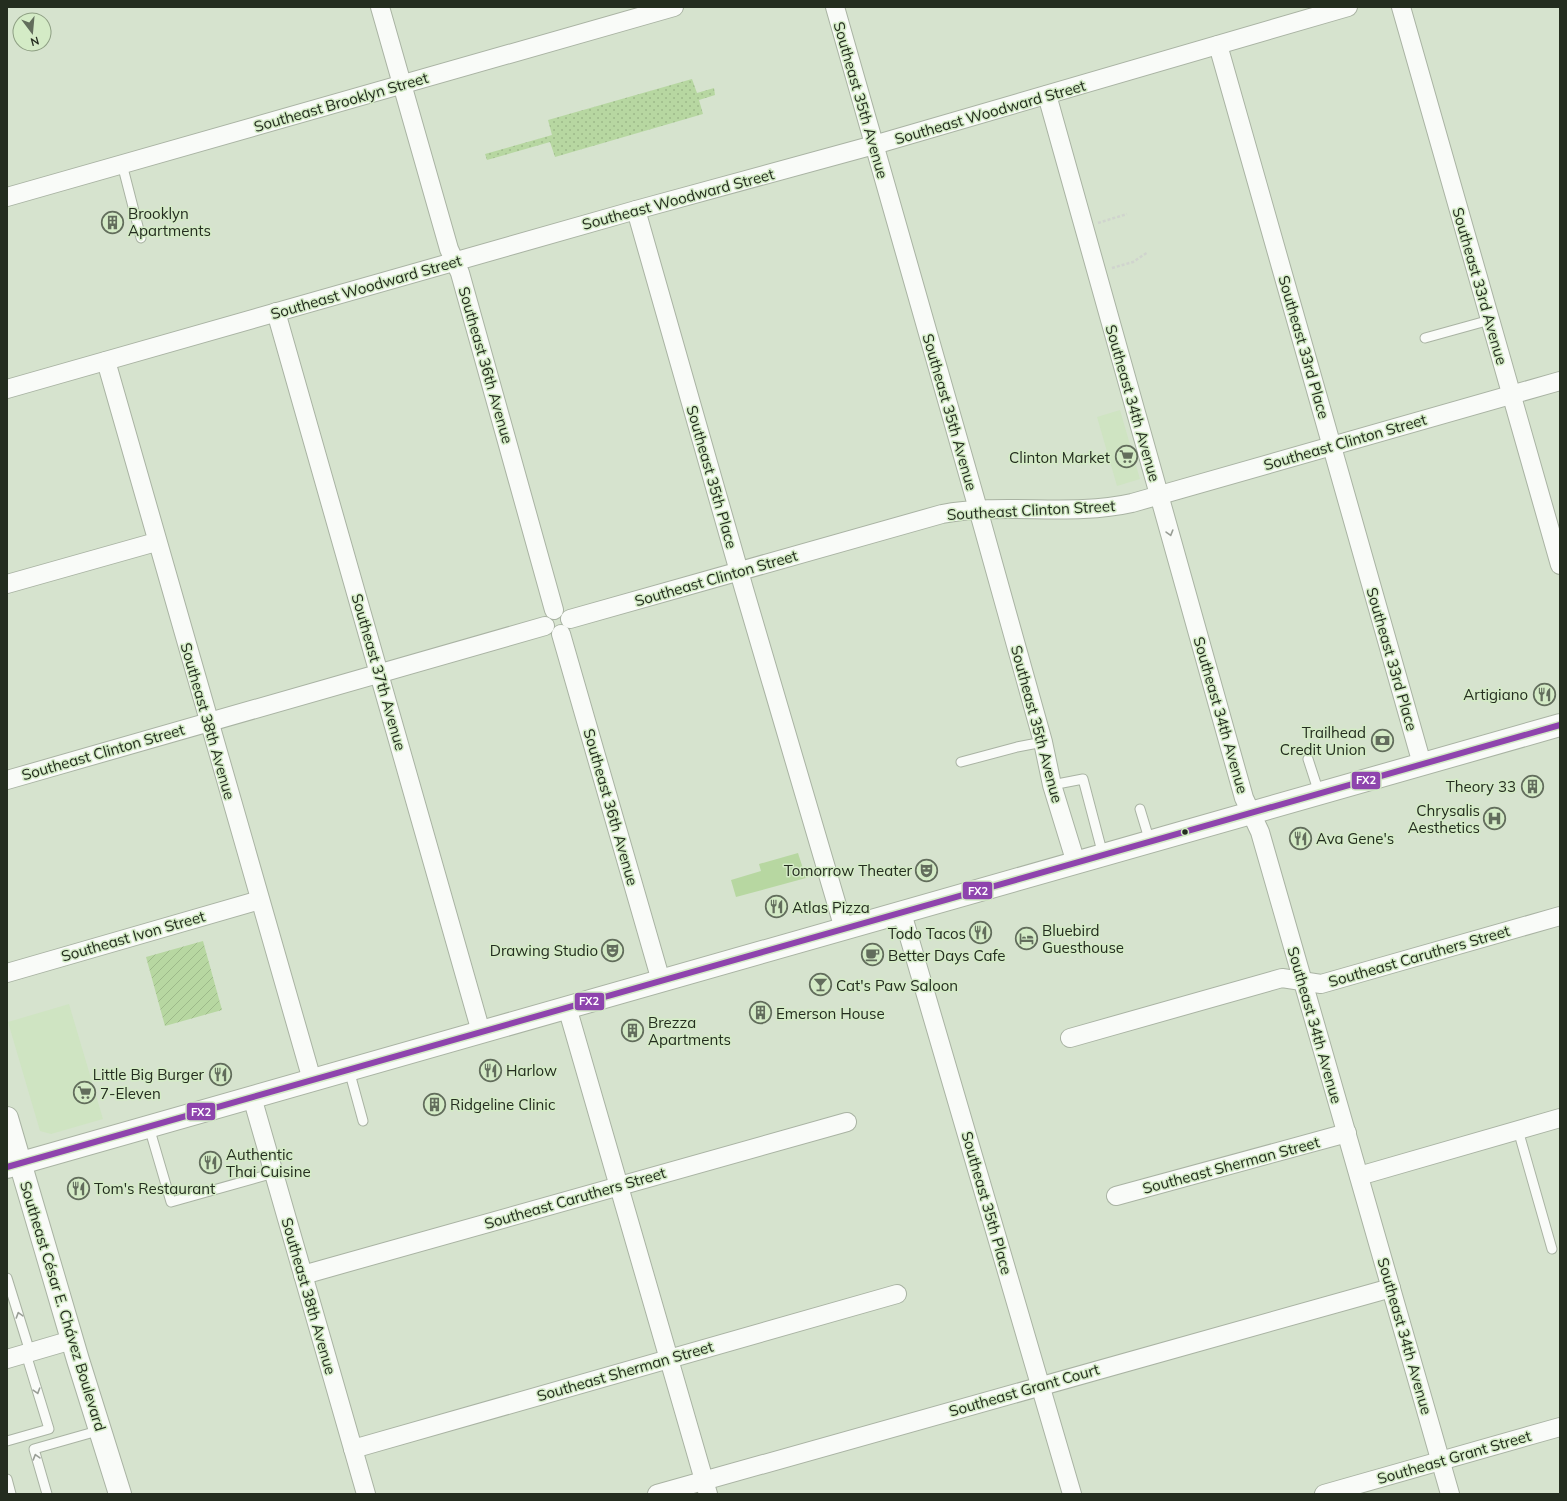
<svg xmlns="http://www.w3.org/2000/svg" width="1567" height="1501" font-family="Mulish,sans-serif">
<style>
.built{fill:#cfe4c2}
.grass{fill:url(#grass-dots)}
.garden{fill:url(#garden-furrows)}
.pitch{fill:#b7d7a1}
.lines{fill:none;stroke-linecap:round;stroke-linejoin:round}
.lane-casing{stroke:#a9b3a3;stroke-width:11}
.street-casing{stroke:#a9b3a3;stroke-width:20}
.secondary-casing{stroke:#a9b3a3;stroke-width:24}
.primary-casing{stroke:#a9b3a3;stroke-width:24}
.path{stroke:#d0d4ce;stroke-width:2.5;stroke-dasharray:3 2;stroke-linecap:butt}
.lane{stroke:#f9fbf8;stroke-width:9}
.street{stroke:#f9fbf8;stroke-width:18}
.secondary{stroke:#f9fbf8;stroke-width:22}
.primary{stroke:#f9fbf8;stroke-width:22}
.bus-1-casing{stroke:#d4ebc6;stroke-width:9}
.bus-1{stroke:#8e44ad;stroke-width:6}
.oneway{stroke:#999e96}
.bus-dot{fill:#242d1f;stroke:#d4ebc6;stroke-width:1.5}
.labels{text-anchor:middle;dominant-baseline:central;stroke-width:3;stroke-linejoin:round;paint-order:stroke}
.street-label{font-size:15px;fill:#242d1f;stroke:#d4ebc6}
.poi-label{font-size:15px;fill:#242d1f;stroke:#d4ebc6;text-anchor:start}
.line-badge{stroke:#d4ebc6;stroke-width:1.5}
.badge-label{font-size:11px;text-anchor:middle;font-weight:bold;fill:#fff}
</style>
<defs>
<pattern id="grass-dots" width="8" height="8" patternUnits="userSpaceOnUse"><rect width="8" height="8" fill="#b7d7a1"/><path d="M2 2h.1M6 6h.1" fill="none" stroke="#9db98a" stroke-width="1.8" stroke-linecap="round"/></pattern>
<pattern id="garden-furrows" width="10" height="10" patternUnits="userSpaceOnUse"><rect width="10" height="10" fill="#b7d7a1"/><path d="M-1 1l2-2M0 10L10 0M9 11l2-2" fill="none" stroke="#9db98a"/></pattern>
</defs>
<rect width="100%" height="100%" fill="#d6e3ce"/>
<g class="built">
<polygon points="1120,410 1140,479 1117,486 1097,417"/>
<polygon points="69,1004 103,1119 51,1134 40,1131 8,1022"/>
</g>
<polygon class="grass" points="692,79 697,93 714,88 715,95 699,100 703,114 555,157 550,142 487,160 485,154 552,135 548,120"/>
<polygon class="garden" points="203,941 222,1010 165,1026 146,957"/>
<polygon class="pitch" points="798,853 806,878 736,897 731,880 761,871 759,864"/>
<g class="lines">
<defs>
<g id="lane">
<polyline points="122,164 141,238"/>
<polyline points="1425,338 1490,320"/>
<polyline points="1308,759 1319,793"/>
<polyline points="961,762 1017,747 1043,742"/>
<polyline points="1052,785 1083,779 1103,855"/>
<polyline points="1140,809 1150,842"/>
<polyline points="349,1070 363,1121"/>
<polyline points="149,1127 171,1202 274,1173"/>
<polyline points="1518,1130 1552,1249"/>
<polyline points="7,1278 30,1352"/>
<polyline points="7,1441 49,1429 26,1354"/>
<polyline points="7,1479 11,1494"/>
<polyline points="47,1494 34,1449 101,1430"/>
</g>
<g id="street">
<polyline points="380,7 449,249 460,273 554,610"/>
<polyline points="835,7 978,509 1043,742 1052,785 1076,863"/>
<polyline points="1401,7 1560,565"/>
<polyline points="1218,45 1422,764"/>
<polyline points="1047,95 1244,798 1260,832 1450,1494"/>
<polyline points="7,197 674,7"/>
<polyline points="636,210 744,589 844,929"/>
<polyline points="276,312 481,1032"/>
<polyline points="106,361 312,1080"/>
<polyline points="7,389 636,210 874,145 1348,7"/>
<polyline points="7,584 156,542"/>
<path d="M570,619L942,514C1005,502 1070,517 1132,503L1560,381"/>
<polyline points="561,634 661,981"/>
<polyline points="7,780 545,626"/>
<polyline points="902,913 1072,1494"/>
<polyline points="7,973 260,900"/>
<polyline points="567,1007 708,1494"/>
<polyline points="1070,1038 1282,978 1321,984 1560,916"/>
<polyline points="252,1097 366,1494"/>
<polyline points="1359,1176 1560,1118"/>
<polyline points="1116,1196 1347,1133"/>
<polyline points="303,1275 847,1122"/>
<polyline points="7,1359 72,1340"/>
<polyline points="353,1449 897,1294"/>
<polyline points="657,1494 1391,1288"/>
<polyline points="1324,1494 1560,1427"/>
</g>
<polyline id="secondary" points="7,1167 1560,725"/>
<polyline id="primary" points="7,1118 78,1360 120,1494"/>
</defs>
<use href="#lane" class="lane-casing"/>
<use href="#street" class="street-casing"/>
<use href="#secondary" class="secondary-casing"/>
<use href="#primary" class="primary-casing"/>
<g class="path">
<polyline points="1098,223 1127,214"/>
<polyline points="1112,268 1133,262 1148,252"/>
</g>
<use href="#lane" class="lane"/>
<use href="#street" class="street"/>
<use href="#secondary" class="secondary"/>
<use href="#primary" class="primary"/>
<defs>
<polyline id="bus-1" points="7,1167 1560,725"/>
</defs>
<use href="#bus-1" class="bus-1-casing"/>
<use href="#bus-1" class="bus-1"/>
</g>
<defs><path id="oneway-chevron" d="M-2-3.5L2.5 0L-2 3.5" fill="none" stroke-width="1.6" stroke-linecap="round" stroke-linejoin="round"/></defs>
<g class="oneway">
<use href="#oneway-chevron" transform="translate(1170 533) rotate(74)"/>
<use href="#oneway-chevron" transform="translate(19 1315) rotate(-107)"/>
<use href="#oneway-chevron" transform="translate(37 1391) rotate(73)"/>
<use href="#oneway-chevron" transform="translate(36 1457) rotate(-106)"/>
</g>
<defs>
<symbol id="building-ring" viewBox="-11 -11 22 22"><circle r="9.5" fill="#d4ebc6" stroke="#626d5c" stroke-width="1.5"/><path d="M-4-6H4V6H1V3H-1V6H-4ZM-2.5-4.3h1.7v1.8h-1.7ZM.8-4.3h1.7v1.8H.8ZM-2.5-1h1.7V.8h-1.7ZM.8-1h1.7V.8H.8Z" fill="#626d5c"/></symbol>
<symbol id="supermarket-ring" viewBox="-11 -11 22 22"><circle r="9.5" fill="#d4ebc6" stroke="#626d5c" stroke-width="1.5"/><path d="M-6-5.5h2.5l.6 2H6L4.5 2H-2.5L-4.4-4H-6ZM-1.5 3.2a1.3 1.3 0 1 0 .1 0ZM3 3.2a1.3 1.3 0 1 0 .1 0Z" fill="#626d5c"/></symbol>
<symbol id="restaurant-ring" viewBox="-11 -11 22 22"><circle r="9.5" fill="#d4ebc6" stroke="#626d5c" stroke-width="1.5"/><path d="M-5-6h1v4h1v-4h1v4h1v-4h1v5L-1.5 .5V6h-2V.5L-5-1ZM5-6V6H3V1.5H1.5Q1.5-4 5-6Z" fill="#626d5c"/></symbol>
<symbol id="bank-ring" viewBox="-11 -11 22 22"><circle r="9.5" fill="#d4ebc6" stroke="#626d5c" stroke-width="1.5"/><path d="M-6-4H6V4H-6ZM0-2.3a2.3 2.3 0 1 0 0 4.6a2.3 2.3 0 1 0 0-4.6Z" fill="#626d5c"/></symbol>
<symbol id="hospital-ring" viewBox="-11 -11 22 22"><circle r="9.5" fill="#d4ebc6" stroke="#626d5c" stroke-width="1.5"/><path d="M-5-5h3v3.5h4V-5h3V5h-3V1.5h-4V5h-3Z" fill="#626d5c"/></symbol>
<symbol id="theatre-ring" viewBox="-11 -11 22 22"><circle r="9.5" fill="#d4ebc6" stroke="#626d5c" stroke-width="1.5"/><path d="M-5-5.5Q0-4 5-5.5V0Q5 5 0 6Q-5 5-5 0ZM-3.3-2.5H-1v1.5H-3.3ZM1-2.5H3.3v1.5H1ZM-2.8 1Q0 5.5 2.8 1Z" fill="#626d5c"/></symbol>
<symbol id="hotel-ring" viewBox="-11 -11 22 22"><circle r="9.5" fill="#d4ebc6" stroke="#626d5c" stroke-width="1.5"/><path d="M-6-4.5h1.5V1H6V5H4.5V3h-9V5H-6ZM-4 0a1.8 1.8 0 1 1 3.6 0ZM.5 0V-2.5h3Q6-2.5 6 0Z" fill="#626d5c"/></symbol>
<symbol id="cafe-ring" viewBox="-11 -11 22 22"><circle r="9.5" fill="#d4ebc6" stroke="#626d5c" stroke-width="1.5"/><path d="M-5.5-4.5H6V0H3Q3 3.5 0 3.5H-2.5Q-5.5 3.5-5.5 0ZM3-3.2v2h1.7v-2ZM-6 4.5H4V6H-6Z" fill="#626d5c"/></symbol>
<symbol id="bar-ring" viewBox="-11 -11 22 22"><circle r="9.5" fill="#d4ebc6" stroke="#626d5c" stroke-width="1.5"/><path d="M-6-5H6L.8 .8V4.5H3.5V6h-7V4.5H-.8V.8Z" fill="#626d5c"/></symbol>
</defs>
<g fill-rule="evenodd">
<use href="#building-ring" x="100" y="210" width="25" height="25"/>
<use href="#supermarket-ring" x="1114" y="444" width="25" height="25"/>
<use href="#restaurant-ring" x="1532" y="682" width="25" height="25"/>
<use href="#bank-ring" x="1370" y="728" width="25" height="25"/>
<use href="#building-ring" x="1520" y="774" width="25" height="25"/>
<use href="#hospital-ring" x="1482" y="806" width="25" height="25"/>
<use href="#restaurant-ring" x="1288" y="826" width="25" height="25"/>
<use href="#theatre-ring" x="914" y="858" width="25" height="25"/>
<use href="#restaurant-ring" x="764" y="894" width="25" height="25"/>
<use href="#restaurant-ring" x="968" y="920" width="25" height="25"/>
<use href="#hotel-ring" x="1014" y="926" width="25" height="25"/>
<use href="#theatre-ring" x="600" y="938" width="25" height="25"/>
<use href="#cafe-ring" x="860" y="942" width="25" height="25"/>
<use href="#bar-ring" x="808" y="972" width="25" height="25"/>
<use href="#building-ring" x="748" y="1000" width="25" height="25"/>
<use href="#building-ring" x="620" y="1018" width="25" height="25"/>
<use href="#restaurant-ring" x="478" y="1058" width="25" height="25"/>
<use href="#restaurant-ring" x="208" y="1062" width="25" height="25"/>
<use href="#supermarket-ring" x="72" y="1080" width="25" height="25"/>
<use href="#building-ring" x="422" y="1092" width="25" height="25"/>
<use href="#restaurant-ring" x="198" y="1150" width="25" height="25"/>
<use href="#restaurant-ring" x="66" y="1176" width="25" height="25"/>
</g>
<circle class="bus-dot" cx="1185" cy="832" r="3.5"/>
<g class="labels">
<g class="street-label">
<text transform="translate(861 100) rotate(74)">Southeast 35th Avenue</text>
<text transform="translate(341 102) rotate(-16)">Southeast Brooklyn Street</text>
<text transform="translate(990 112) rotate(-16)">Southeast Woodward Street</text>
<text transform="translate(678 199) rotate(-15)">Southeast Woodward Street</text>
<text transform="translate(1480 286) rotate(74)">Southeast 33rd Avenue</text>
<text transform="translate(366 287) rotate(-16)">Southeast Woodward Street</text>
<text transform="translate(1304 347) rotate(74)">Southeast 33rd Place</text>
<text transform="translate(486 365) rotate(74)">Southeast 36th Avenue</text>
<text transform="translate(1133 403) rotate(74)">Southeast 34th Avenue</text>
<text transform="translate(950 412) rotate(74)">Southeast 35th Avenue</text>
<text transform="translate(1345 442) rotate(-16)">Southeast Clinton Street</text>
<text transform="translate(712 477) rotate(74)">Southeast 35th Place</text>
<text transform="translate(1031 510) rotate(-3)">Southeast Clinton Street</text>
<text transform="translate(716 578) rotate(-16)">Southeast Clinton Street</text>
<text transform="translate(1392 659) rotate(74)">Southeast 33rd Place</text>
<text transform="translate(379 672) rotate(74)">Southeast 37th Avenue</text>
<text transform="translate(1221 715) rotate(74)">Southeast 34th Avenue</text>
<text transform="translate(208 721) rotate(74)">Southeast 38th Avenue</text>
<text transform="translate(1037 724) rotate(75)">Southeast 35th Avenue</text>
<text transform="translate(103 752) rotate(-16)">Southeast Clinton Street</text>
<text transform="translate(611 807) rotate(74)">Southeast 36th Avenue</text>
<text transform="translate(133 936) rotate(-16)">Southeast Ivon Street</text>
<text transform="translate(1419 956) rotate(-16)">Southeast Caruthers Street</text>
<text transform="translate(1315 1025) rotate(74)">Southeast 34th Avenue</text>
<text transform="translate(1231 1165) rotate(-15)">Southeast Sherman Street</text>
<text transform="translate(575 1198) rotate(-16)">Southeast Caruthers Street</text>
<text transform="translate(987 1203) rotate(74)">Southeast 35th Place</text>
<text transform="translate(309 1296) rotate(74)">Southeast 38th Avenue</text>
<text transform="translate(63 1306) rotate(73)">Southeast César E. Chávez Boulevard</text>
<text transform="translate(1405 1336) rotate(74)">Southeast 34th Avenue</text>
<text transform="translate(625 1371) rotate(-16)">Southeast Sherman Street</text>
<text transform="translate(1024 1390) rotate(-16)">Southeast Grant Court</text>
<text transform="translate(1454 1457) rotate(-16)">Southeast Grant Street</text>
</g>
<g class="poi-label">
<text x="128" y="213">Brooklyn<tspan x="128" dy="17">Apartments</tspan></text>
<text x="1110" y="457" text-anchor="end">Clinton Market</text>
<text x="1528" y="694" text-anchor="end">Artigiano</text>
<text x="1366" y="732" text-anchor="end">Trailhead<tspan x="1366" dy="17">Credit Union</tspan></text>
<text x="1516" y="786" text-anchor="end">Theory 33</text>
<text x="1480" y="810" text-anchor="end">Chrysalis<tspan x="1480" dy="17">Aesthetics</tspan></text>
<text x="1316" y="838">Ava Gene's</text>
<text x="912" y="870" text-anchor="end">Tomorrow Theater</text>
<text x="792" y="907">Atlas Pizza</text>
<text x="1042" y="930">Bluebird<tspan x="1042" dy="17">Guesthouse</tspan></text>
<text x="966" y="933" text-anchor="end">Todo Tacos</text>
<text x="598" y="950" text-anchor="end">Drawing Studio</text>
<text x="888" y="955">Better Days Cafe</text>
<text x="836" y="985">Cat's Paw Saloon</text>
<text x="776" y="1013">Emerson House</text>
<text x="648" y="1022">Brezza<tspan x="648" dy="17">Apartments</tspan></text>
<text x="506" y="1070">Harlow</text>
<text x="204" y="1074" text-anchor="end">Little Big Burger</text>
<text x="100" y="1093">7-Eleven</text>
<text x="450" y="1104">Ridgeline Clinic</text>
<text x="226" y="1154">Authentic<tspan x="226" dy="17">Thai Cuisine</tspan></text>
<text x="94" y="1188">Tom's Restaurant</text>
</g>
</g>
<g class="line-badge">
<rect x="1351" y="771" width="30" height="19" rx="4" fill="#8e44ad"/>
<rect x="962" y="881" width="31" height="19" rx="4" fill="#8e44ad"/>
<rect x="574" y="992" width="31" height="19" rx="4" fill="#8e44ad"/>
<rect x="186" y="1102" width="30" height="19" rx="4" fill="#8e44ad"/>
</g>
<g class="badge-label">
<text x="1366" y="784">FX2</text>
<text x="978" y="895">FX2</text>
<text x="589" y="1005">FX2</text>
<text x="201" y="1116">FX2</text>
</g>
<rect width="1567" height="1501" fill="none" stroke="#242d1f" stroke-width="16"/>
<g transform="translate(32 32) rotate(164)"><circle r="19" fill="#d4ebc6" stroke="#8e9f83"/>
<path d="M0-3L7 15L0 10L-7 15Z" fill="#626d5c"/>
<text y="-6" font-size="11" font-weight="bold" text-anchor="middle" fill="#242d1f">N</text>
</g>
</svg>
